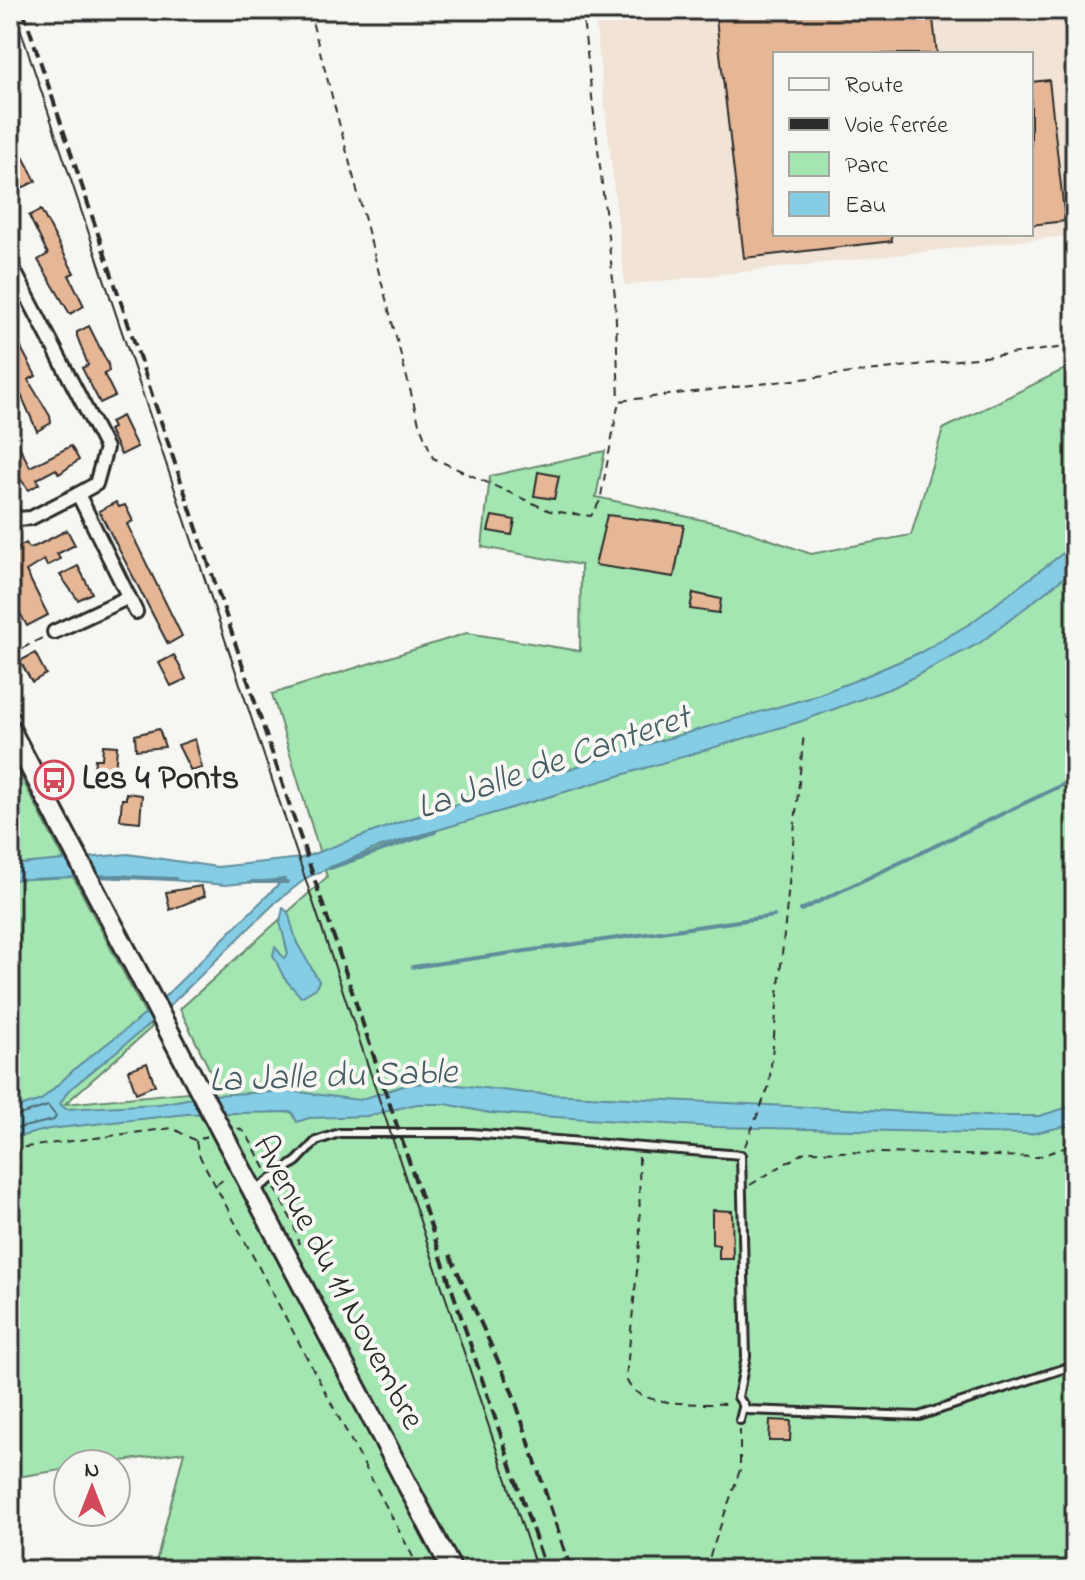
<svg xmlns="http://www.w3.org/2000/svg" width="1085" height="1580" font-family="'Indie Flower',sans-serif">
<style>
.built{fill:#f1e3d6;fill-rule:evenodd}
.green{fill:#a3e6b1;stroke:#67886e;stroke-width:2}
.water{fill:#84cde5;stroke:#608c9b;stroke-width:2}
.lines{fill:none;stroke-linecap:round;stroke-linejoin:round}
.shore{stroke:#4f6c75;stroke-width:2}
.stream{stroke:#608c9b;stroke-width:4}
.building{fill:#e6b796;stroke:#2b2b2b;stroke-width:2}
.service-casing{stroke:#2b2b2b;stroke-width:12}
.minor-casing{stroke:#2b2b2b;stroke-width:18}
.secondary-casing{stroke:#2b2b2b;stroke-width:24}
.path{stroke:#2b2b2b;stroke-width:2;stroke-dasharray:8 6;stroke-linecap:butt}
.service{stroke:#f6f6f2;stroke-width:6}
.minor{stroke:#f6f6f2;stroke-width:12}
.secondary{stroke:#f6f6f2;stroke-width:18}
.tram{stroke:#2b2b2b;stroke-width:2}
.rail{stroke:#2b2b2b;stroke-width:4;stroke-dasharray:12 6;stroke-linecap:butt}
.labels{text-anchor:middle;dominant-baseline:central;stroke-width:8;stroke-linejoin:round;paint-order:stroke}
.poi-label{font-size:34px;font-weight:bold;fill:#2b2b2b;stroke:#f6f6f2;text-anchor:start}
.street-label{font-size:34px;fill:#2b2b2b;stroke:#f6f6f2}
.water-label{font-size:36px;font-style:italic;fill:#465c63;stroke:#f6f6f2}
</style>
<rect width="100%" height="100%" fill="#f6f6f2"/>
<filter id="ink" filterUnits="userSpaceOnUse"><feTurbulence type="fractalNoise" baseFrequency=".0125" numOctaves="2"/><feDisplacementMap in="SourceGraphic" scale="16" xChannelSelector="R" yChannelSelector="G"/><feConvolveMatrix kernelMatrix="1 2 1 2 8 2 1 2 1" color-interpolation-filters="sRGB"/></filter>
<g filter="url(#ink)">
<path class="built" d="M594,10H1075V235L625,285ZM775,54H1031V234H775Z"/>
<polygon class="green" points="1075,364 1075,1570 154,1570 184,1452 102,1464 68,1464 68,1469 10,1478 10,756 152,1027 65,1104 219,1089 180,1009 327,877 272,694 467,633 580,651 581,565 482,547 490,476 605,451 596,497 735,527 811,554 911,535 943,429"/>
<g class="water">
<polygon points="1075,544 1075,569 980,643 894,687 799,722 374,849 308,877 276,902 156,1019 68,1091 60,1104 66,1109 102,1107 159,1104 210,1095 291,1091 359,1100 406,1085 432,1082 527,1093 988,1116 1039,1116 1075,1105 1075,1124 1030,1134 715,1127 489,1113 446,1104 417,1104 367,1116 309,1118 297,1122 292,1112 187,1114 49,1129 10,1139 10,1110 41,1100 79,1065 151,1010 284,879 225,885 119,875 10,880 10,865 128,854 217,867 302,858 403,821 655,742 809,698 854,681 921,652 971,623"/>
<polygon points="283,908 288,912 297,943 319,981 316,988 301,997 284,978 273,955 275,947 284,958 288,954 280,922"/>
</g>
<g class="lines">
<polyline class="shore" points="10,1118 48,1106 56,1116 54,1120 10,1130"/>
<g class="stream">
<polyline points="330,868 435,832"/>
<polyline points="92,876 175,879"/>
<polyline points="252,882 287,882"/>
<polyline points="801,910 1075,779"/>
<polyline points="413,967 774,916"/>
</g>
</g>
<g class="building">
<polygon points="715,10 932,10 937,54 775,54 775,234 891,234 892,241 744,258"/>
<polygon points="1049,80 1065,221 1031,225 1031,82"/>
<polygon points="10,132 36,181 22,188 10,166"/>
<polygon points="41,210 74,273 69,275 84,306 70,314 38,260 48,254 29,216"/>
<polygon points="89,326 108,364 109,371 104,374 115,396 100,403 82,368 88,365 77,336 77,332"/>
<polygon points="10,327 36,376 28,380 50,416 51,423 37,431 10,370"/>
<polygon points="122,416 137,447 121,455 109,430 113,428 110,422"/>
<polygon points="10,429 30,467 71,446 79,460 59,474 56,469 37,479 39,484 29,490 10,466"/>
<polygon points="538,472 559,476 554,499 534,496"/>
<polygon points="116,502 119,507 125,505 133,521 127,524 182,636 168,644 99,511"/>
<polygon points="607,515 684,525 674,577 595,565"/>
<polygon points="492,516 515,520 512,535 488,531"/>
<polygon points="67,530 75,545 57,554 60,559 47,566 44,560 26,571 48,615 27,626 10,595 10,552 26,543 29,548 36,546"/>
<polygon points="78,566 92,593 78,600 60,575"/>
<polygon points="693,593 721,599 719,613 690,609"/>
<polygon points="35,653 46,674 32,682 20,661"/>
<polygon points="174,655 186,679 171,686 159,663"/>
<polygon points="159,729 165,747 136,750 135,735"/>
<polygon points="195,739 202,768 191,771 178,745"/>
<polygon points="103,745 117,746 115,774 94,773 95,759 102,759"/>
<polygon points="126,793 142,795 140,822 120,820 122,799 126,799"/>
<polygon points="201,886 205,896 170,910 166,892"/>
<polygon points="147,1063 155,1085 136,1093 128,1070"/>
<polygon points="712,1210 732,1211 733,1259 719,1259 719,1245 712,1244"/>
<polygon points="770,1420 791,1421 790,1441 769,1441"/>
</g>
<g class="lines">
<defs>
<g id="service">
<polyline points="257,1189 297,1161 316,1141 339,1133 471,1133 741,1155 746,1357 738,1397 747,1410 919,1416 1075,1365"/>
<polyline points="740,1420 744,1404"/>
</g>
<g id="minor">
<polyline points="10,263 106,448 96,484 78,494"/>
<polyline points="10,510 17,519 31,518 78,494 136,612"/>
<polyline points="54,632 129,597"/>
</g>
<polyline id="secondary" points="10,729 452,1570"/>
</defs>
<use href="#service" class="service-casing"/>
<use href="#minor" class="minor-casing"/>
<use href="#secondary" class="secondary-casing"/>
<g class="path">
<polyline points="309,10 419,423 433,458 550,511 591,516 600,501 619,401 1075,346"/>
<polyline points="582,10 615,297 619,400"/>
<polyline points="10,655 42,638"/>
<polyline points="10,696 20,717"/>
<polyline points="238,1128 246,1133 267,1172"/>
<polyline points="196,1141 198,1153 420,1570"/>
<polyline points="745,1146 769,1086 804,732"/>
<polyline points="10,1149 172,1128 196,1141 207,1136"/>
<path d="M639,1157L640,1242L626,1378C634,1409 702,1403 729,1404"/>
<polyline points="216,1185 227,1177"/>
<polyline points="750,1185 806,1151 1038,1157 1075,1144"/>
<polyline points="275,1188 294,1225 299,1244"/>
<polyline points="705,1570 740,1470 740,1429"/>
</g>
<use href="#service" class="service"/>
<use href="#minor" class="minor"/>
<use href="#secondary" class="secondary"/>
<polyline class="tram" points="14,10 537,1570"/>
<g class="rail">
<polyline points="23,10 546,1570"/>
<polyline points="450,1255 513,1394 571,1570"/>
</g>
</g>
</g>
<defs>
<symbol id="bus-ring" viewBox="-11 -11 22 22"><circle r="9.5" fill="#f6f6f2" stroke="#d1495b" stroke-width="1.5"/><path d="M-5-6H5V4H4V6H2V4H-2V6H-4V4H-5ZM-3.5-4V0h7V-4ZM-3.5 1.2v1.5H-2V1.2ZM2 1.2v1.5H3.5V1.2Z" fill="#d1495b"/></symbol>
</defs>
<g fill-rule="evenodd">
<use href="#bus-ring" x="32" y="758" width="44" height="44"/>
</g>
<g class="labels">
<g class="poi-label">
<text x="82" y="780">Les 4 Ponts</text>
</g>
<g class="street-label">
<text transform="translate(337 1283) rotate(62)">Avenue du 11 Novembre</text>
</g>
<g class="water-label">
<text transform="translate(554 764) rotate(-19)">La Jalle de Canteret</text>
<text transform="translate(333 1078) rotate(-2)">La Jalle du Sable</text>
</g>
</g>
<rect width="1085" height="1580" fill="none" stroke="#f6f6f2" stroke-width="40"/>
<rect x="20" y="20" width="1045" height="1540" fill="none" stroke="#2b2b2b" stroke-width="3" filter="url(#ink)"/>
<rect x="773" y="52" width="260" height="184" fill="#f6f6f2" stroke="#a5a5a2" stroke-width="2"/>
<rect x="789" y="78" width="40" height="12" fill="#f6f6f2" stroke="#a5a5a2" stroke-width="2"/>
<text x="845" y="92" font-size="24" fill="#2b2b2b">Route</text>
<rect x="789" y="118" width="40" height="12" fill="#2b2b2b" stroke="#a5a5a2" stroke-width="2"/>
<text x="845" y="132" font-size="24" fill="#2b2b2b">Voie ferrée</text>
<rect x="789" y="152" width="40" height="24" fill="#a3e6b1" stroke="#a5a5a2" stroke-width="2"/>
<text x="845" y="172" font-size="24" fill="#2b2b2b">Parc</text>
<rect x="789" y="192" width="40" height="24" fill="#84cde5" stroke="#a5a5a2" stroke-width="2"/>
<text x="845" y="212" font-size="24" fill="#2b2b2b">Eau</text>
<g transform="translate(92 1488)"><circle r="38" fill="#f6f6f2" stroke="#a5a5a2" stroke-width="2"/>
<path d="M0-6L14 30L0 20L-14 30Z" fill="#d1495b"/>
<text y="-12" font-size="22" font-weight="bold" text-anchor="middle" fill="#2b2b2b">N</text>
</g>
</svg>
